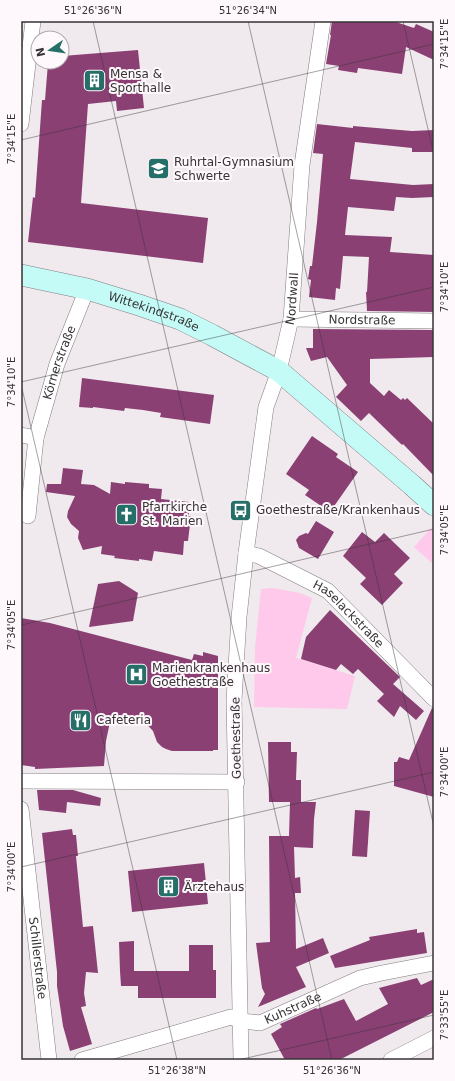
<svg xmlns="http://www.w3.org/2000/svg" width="455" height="1081" font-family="'DejaVu Sans',sans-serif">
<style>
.green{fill:#fec9ea}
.building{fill:#8b4074}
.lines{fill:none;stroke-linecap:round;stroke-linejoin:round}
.street-casing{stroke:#837d81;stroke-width:16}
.secondary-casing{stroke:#837d81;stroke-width:22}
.street{stroke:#fff;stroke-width:15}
.secondary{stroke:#c5fbf7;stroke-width:21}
.ticks{fill:none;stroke:#363335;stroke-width:1;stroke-opacity:0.45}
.labels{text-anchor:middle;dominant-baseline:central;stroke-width:4;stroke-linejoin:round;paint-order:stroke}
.poi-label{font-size:12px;fill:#363335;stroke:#fef7fb;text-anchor:start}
.street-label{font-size:12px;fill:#363335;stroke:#fef7fb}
.neatline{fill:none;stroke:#363335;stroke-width:1.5}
.ticks-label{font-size:10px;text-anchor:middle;fill:#363335}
</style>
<rect width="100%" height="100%" fill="#f0eaee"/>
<g class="green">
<polygon points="431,528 434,531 434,565 414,547"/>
<polygon points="272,588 300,593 312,598 296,658 355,676 347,709 254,707 255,648 261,589"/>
</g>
<g class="building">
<polygon points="332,21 393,21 414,28 416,24 434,32 434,60 406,47 402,74 358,68 357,73 338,70 339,66 326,64 331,35 330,35"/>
<polygon points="138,50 144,108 117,111 116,101 88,104 81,203 208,218 203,263 28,242 33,197 35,198 42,100 45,100 48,63 62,62 62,56"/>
<polygon points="317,124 353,128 353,126 412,131 434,130 434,152 412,152 412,148 355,142 350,179 413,185 434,184 434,197 412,198 396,197 394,211 348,207 345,235 392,237 390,252 434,255 434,312 367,311 366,292 367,292 369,257 343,256 340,289 336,288 335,300 309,297 311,280 308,279 310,266 312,266 317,222 323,154 313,153"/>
<polygon points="313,329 434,330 434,357 370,359 370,383 384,396 389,390 401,400 403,398 405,400 407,398 434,424 434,476 403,444 402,445 369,413 361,421 336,397 347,385 327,357 311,361 306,348 313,348"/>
<polygon points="82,378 214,395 210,424 160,417 161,413 143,410 125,408 124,411 93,407 93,408 79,407"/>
<polygon points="312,436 338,454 336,457 358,472 330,512 305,495 309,490 286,474"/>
<polygon points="63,468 83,470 81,484 94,485 110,494 111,482 125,484 125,482 149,484 149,488 162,489 161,499 189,502 189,516 191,516 188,541 184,541 183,555 154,551 152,561 139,559 139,561 114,558 115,556 101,554 102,546 83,550 78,538 79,531 71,524 67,517 68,511 75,496 46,492 47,484 61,484"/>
<polygon points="316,521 334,532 318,559 299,548 296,540 299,536 306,533 308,534"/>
<polygon points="362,532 375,542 384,533 410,558 394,574 403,583 382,605 360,584 366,578 343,556"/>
<polygon points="119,581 138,593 133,621 89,627 98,584"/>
<polygon points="330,610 400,677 393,684 424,711 416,720 400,706 394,717 377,701 384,694 358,669 353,674 341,664 336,670 301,659 306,637"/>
<polygon points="21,618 50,623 192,660 194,654 203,656 203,652 218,656 218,750 213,750 213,751 172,751 166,749 162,747 157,742 153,731 142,719 136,716 124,715 119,716 110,722 106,741 104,766 35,769 35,767 21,765"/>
<polygon points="432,708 434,708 434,797 394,786 394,762 397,762 399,757 409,760"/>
<polygon points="268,742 291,742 291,752 297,752 296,780 301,780 301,802 316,802 314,819 313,848 294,847 295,878 300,877 301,893 295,893 296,949 323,938 329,953 296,967 306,987 258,1007 265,994 262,988 256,943 270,942 269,836 289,836 290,802 269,802"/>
<polygon points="37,790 73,790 101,798 100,806 67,802 66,813 39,810"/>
<polygon points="355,810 370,811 367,857 352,856"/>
<polygon points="72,829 73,835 76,835 78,856 76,856 83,927 93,926 98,973 86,972 84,993 86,1006 81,1007 92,1044 70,1051 63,1026 57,986 57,972 42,833"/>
<polygon points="204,863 208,904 132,912 128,871"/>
<polygon points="417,929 417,933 424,932 427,953 335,968 330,956 370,940 369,937"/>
<polygon points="134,941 134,971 189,971 189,945 213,945 213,970 216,970 216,998 138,998 138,986 121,986 120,971 119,942"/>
<polygon points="417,978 421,985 434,979 434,1012 339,1060 285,1060 271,1034 282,1027 280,1024 316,1008 317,1009 344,999 356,1021 388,1004 379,988"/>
</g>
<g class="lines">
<defs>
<g id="street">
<polyline points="21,124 33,21"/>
<path id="s1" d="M291,319L434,321"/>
<polyline points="21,435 36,438 28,516"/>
<path id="s2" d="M36,438L57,364L87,289"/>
<path id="s3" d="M246,553L259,556L328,591L434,699"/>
<polyline points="21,781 237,782"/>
<path id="s4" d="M21,809L49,1060"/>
<path id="s5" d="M82,1060L231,1017L241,1021L260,1023L360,978L382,973L434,963"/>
<path id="s6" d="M241,1060L234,700L239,617L246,553L266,407L279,371L291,319L302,165L323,21"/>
<polyline points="391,1060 434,1038"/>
</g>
<g id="secondary">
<path id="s7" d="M21,275L87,289L139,305L180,319L212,335L279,371L412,485L434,505"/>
</g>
</defs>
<use href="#street" class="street-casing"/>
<use href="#secondary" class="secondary-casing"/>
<use href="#street" class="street"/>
<use href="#secondary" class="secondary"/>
</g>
<path class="ticks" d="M93,21L332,1060M248,21L434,827M403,21L434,155M21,140L434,44M21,382L434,287M21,384L177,1060M21,625L434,529M21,867L434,772M21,1056L22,1060M238,1060L434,1015"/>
<defs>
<symbol id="building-square" viewBox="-11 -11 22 22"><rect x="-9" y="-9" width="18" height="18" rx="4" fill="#266f69" stroke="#fef7fb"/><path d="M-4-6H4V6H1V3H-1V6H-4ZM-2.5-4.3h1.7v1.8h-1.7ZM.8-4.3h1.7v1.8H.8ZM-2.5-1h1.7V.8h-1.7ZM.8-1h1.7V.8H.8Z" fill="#fff"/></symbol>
<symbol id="school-square" viewBox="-11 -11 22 22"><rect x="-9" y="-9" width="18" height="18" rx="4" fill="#266f69" stroke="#fef7fb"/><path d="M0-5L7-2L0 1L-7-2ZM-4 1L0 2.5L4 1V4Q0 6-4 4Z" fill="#fff"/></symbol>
<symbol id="bus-square" viewBox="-11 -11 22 22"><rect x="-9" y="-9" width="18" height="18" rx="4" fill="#266f69" stroke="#fef7fb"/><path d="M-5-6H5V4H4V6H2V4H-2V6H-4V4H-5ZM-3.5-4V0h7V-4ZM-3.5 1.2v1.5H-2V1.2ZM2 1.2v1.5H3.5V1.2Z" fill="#fff"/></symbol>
<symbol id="church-square" viewBox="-11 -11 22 22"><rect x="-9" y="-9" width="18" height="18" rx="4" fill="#266f69" stroke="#fef7fb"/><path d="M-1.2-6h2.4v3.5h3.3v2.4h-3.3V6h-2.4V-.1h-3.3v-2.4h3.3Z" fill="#fff"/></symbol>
<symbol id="hospital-square" viewBox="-11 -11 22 22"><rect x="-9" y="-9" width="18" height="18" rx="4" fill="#266f69" stroke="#fef7fb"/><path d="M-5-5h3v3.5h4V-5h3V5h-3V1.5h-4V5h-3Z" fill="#fff"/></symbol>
<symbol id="restaurant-square" viewBox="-11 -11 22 22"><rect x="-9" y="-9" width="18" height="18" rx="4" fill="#266f69" stroke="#fef7fb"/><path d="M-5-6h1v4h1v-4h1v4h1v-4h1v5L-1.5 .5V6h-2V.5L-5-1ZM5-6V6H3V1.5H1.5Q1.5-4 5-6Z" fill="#fff"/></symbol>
</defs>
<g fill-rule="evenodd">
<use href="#building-square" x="82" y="68" width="25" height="25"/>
<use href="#school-square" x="146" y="156" width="25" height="25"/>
<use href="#bus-square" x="228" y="498" width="25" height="25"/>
<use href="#church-square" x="114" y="502" width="25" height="25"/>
<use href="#hospital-square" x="124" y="662" width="25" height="25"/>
<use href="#restaurant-square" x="68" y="708" width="25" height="25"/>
<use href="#building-square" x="156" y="874" width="25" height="25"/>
</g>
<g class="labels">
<g class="poi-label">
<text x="110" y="74">Mensa &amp;<tspan x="110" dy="14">Sporthalle</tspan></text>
<text x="174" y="162">Ruhrtal-Gymnasium<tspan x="174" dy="14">Schwerte</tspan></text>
<text x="142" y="507">Pfarrkirche<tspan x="142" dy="14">St. Marien</tspan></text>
<text x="256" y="510">Goethestraße/Krankenhaus</text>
<text x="152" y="668">Marienkrankenhaus<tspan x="152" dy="14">Goethestraße</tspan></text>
<text x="96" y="720">Cafeteria</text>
<text x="184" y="887">Ärztehaus</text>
</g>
<g class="street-label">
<text stroke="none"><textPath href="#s6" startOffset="767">Nordwall</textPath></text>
<text stroke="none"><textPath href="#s7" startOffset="138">Wittekindstraße</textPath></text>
<text stroke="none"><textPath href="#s1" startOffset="71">Nordstraße</textPath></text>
<text stroke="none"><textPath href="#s2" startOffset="79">Körnerstraße</textPath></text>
<text stroke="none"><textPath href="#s3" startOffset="121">Haselackstraße</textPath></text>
<text transform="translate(236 738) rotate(-91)">Goethestraße</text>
<text stroke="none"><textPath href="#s4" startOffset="150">Schillerstraße</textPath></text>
<text stroke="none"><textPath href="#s5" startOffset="221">Kuhstraße</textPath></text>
</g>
</g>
<rect width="455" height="1081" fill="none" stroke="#fef7fb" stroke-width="44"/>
<g transform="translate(50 50) rotate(257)"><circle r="19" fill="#fef7fb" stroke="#aea9ac"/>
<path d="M0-3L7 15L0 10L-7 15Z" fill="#266f69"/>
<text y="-6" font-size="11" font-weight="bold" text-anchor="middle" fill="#363335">N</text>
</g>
<rect x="22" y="22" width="411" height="1037" class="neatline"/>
<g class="ticks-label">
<text x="93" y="14">51°26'36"N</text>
<text x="248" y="14">51°26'34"N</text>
<text transform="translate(444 44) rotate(-90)" y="4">7°34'15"E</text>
<text transform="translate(11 139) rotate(-90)" y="4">7°34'15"E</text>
<text transform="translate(444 287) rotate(-90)" y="4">7°34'10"E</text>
<text transform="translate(11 382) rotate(-90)" y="4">7°34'10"E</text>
<text transform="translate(444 530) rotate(-90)" y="4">7°34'05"E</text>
<text transform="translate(11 625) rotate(-90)" y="4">7°34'05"E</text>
<text transform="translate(444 772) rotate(-90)" y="4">7°34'00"E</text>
<text transform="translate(11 867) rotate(-90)" y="4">7°34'00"E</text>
<text transform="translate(444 1015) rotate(-90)" y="4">7°33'55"E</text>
<text x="177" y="1074">51°26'38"N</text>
<text x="332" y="1074">51°26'36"N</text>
</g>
</svg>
